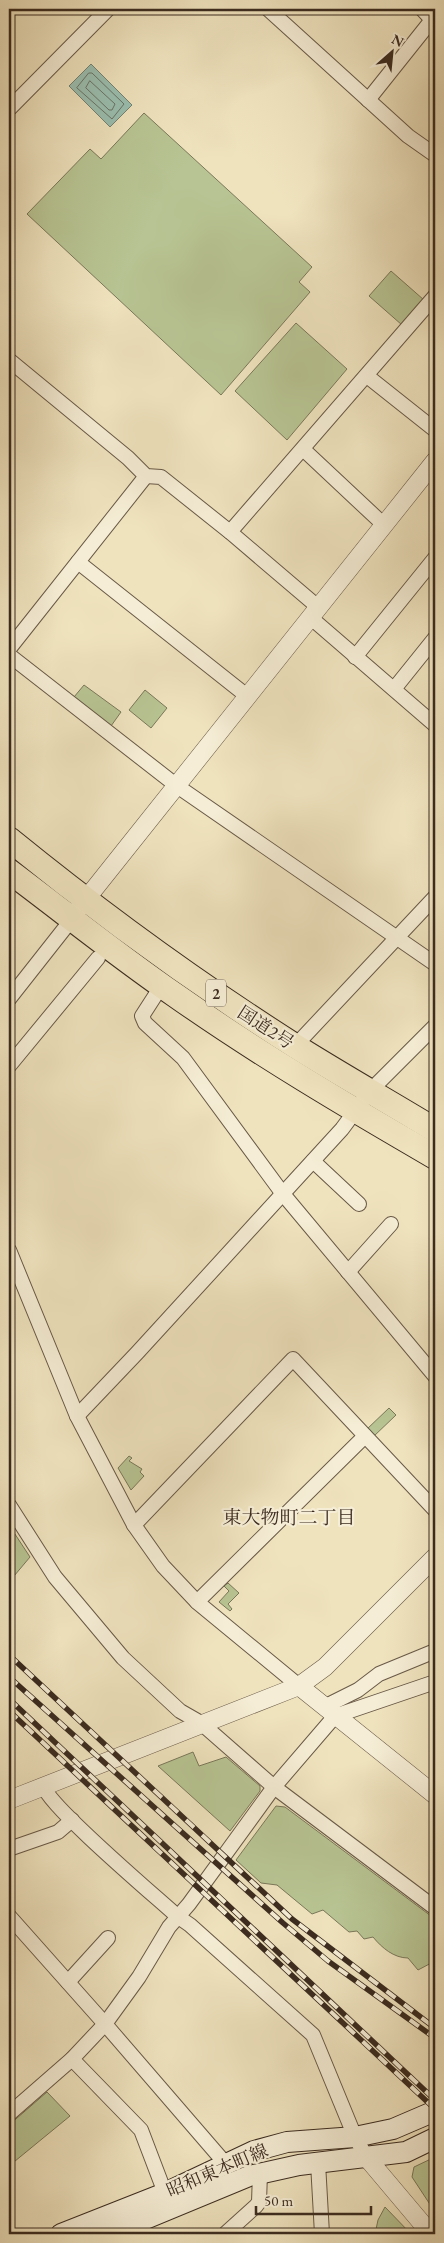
<svg xmlns="http://www.w3.org/2000/svg" width="444" height="2243" font-family="'EB Garamond','Noto Serif JP',serif">
<style>
.green{fill:#b8c493;stroke:#7a7859}
.water{fill:#9abeaf;stroke:#748375}
.lines{fill:none;stroke-linecap:round;stroke-linejoin:round}
.shore{stroke:#6a7467;stroke-width:1}
.minor-casing{stroke:#685947;stroke-width:16}
.tertiary-casing{stroke:#685947;stroke-width:19}
.secondary-casing{stroke:#3b2b1f;stroke-width:22}
.trunk-casing{stroke:#3b2b1f;stroke-width:26}
.minor{stroke:#f5edd5;stroke-width:14}
.tertiary{stroke:#f5edd5;stroke-width:18}
.secondary{stroke:#f5edd5;stroke-width:20}
.trunk{stroke:#efe3be;stroke-width:24}
.rail-casing{stroke:#3b2b1f;stroke-width:5.5}
.rail{stroke:#f5edd5;stroke-width:4;stroke-dasharray:11;stroke-linecap:butt}
.labels{text-anchor:middle;dominant-baseline:central;stroke-width:4.5;stroke-linejoin:round;paint-order:stroke}
.shield{fill:#f5edd5;stroke:#736556;stroke-width:1}
.shield-label{font-size:16px;font-weight:bold;fill:#3b2b1f}
.street-label{font-size:18px;fill:#3b2b1f;stroke:#f5edd5}
.neighbourhood-label{font-size:19px;fill:#3b2b1f;stroke:#f5edd5}
</style>
<rect width="100%" height="100%" fill="#efe3be"/>
<filter id="stains"><feTurbulence type="fractalNoise" baseFrequency=".004" numOctaves="4"/><feColorMatrix values="0 0 0 0 .2 0 0 0 0 .09 0 0 0 0 .02 0 0 0 .5 -.17"/></filter>
<radialGradient id="worn" r=".72"><stop offset=".6" stop-color="#630" stop-opacity="0"/><stop offset="1" stop-color="#630" stop-opacity=".3"/></radialGradient>
<g class="green">
<polygon points="144,113 312,267 299,282 310,292 221,395 27,214 90,149 101,159"/>
<polygon points="391,271 424,300 402,325 369,296"/>
<polygon points="296,323 347,369 287,440 235,391"/>
<polygon points="84,685 121,712 111,726 74,697"/>
<polygon points="145,690 167,708 151,728 129,710"/>
<polygon points="389,1408 396,1415 373,1437 366,1430"/>
<polygon points="129,1456 132,1458 129,1461 142,1469 140,1472 144,1476 131,1490 118,1468"/>
<polygon points="9,1525 30,1557 9,1582"/>
<polygon points="228,1583 239,1593 228,1604 232,1609 230,1611 219,1602 229,1591 224,1586"/>
<polygon points="193,1752 199,1766 226,1757 260,1786 260,1791 230,1831 158,1766"/>
<path d="M276,1806L285,1807L435,1919V1961L418,1970L408,1958C394,1958 382,1948 373,1937L364,1939L357,1931L349,1932L323,1910L312,1914L277,1885L261,1883L236,1860Z"/>
<polygon points="47,2092 70,2116 9,2166 9,2125"/>
<polygon points="435,2157 435,2212 412,2177 414,2167"/>
<polygon points="385,2207 411,2234 375,2234 378,2220"/>
</g>
<polygon class="water" points="91,64 132,105 110,127 69,86"/>
<g class="lines">
<g class="shore">
<polygon points="89,73 92,73 124,104 112,119 77,88"/>
<polygon points="90,81 115,104 112,110 109,110 86,88"/>
</g>
<defs>
<g id="minor">
<polyline points="268,9 408,136 435,155"/>
<polyline points="422,9 435,23"/>
<polyline points="368,100 435,16"/>
<polyline points="9,109 108,9"/>
<polyline points="9,360 128,458 146,476 161,477 230,532 318,607"/>
<polyline points="367,376 435,430"/>
<polyline points="304,450 384,525"/>
<polyline points="230,532 435,296"/>
<polyline points="78,562 247,696"/>
<polyline points="310,617 435,725"/>
<polyline points="9,649 146,476"/>
<polyline points="9,655 177,786 435,964"/>
<polyline points="355,657 435,558"/>
<polyline points="394,689 435,638"/>
<polyline points="162,985 142,1016 145,1023 183,1058 283,1194 435,1376"/>
<polyline points="9,999 72,919"/>
<polyline points="295,1046 435,897"/>
<polyline points="9,1066 98,958"/>
<polyline points="313,1161 359,1204"/>
<polyline points="9,1250 77,1416 134,1525 163,1566 197,1602 299,1686"/>
<polyline points="348,1272 391,1224"/>
<polyline points="77,1416 137,1353 342,1129 370,1091 435,1026"/>
<polyline points="9,1505 55,1577 123,1658 180,1711 201,1723 274,1787 435,1908"/>
<polyline points="134,1525 293,1359 435,1510"/>
<polyline points="197,1602 365,1436"/>
<polyline points="324,1707 358,1690 379,1674 435,1651"/>
<path d="M44,1787C50,1807 155,1896 177,1916L190,1925L313,2035L355,2137L367,2158"/>
<polyline points="9,1849 58,1832 72,1820"/>
<polyline points="9,1916 105,2024 225,2163"/>
<polyline points="68,1982 108,1938"/>
<polyline points="72,2059 141,2130 165,2193"/>
<polyline points="9,2114 72,2059 105,2024 139,1977 169,1927 189,1904 274,1787 335,1716 435,1682"/>
<polyline points="318,2163 322,2234"/>
<polyline points="225,2234 256,2206 259,2202 260,2173"/>
</g>
<g id="tertiary">
<polyline points="79,908 435,461"/>
<polyline points="299,1686 435,1795"/>
<polyline points="9,1800 299,1686 325,1667 435,1557"/>
<polyline points="367,2158 431,2234"/>
</g>
<g id="secondary">
<polyline points="61,2234 165,2193 254,2151 287,2142 355,2137 393,2129 435,2111"/>
<polyline points="109,2234 249,2176 299,2165 406,2152 435,2138"/>
</g>
<g id="trunk">
<path d="M9,839C100,913 196,983 295,1046C341,1075 389,1102 435,1130"/>
<path d="M9,871C64,912 118,956 175,995C259,1054 347,1106 435,1157"/>
</g>
</defs>
<use href="#minor" class="minor-casing"/>
<use href="#tertiary" class="tertiary-casing"/>
<use href="#secondary" class="secondary-casing"/>
<use href="#trunk" class="trunk-casing"/>
<use href="#minor" class="minor"/>
<use href="#tertiary" class="tertiary"/>
<use href="#secondary" class="secondary"/>
<use href="#trunk" class="trunk"/>
<defs>
<g id="rail">
<polyline points="9,1655 292,1919 435,2028"/>
<polyline points="9,1677 283,1923 328,1961 435,2038"/>
<polyline points="9,1699 435,2100"/>
<polyline points="9,1711 435,2109"/>
</g>
</defs>
<use href="#rail" class="rail-casing"/>
<use href="#rail" class="rail"/>
</g>
<g class="labels">
<rect class="shield" x="206" y="979.5" width="20" height="27" rx="4"/>
<g class="shield-label">
<text x="216" y="993">2</text>
</g>
<g class="street-label">
<text transform="translate(266 1027) rotate(33)">国道2号</text>
<text transform="translate(217 2170) rotate(-23)">昭和東本町線</text>
</g>
<g class="neighbourhood-label">
<text x="289" y="1517">東大物町二丁目</text>
</g>
</g>
<rect width="444" height="2243" fill="none" stroke="#efe3be" stroke-width="30"/>
<rect x="10" y="10" width="424" height="2223" fill="none" stroke="#3b2b1f" stroke-width="2.5"/>
<rect x="15" y="15" width="414" height="2213" fill="none" stroke="#3b2b1f"/>
<g transform="translate(392 52) rotate(27)" stroke="#f5edd5" stroke-width="4" paint-order="stroke">
<path d="M0-4L9 19L0 12L-9 19Z" fill="#3b2b1f"/>
<text y="-8" font-size="14" font-weight="bold" text-anchor="middle" fill="#3b2b1f">N</text>
</g>
<path d="M256 2206v8h115v-8" fill="none" stroke="#3b2b1f" stroke-width="2.5"/>
<text x="264" y="2206" font-size="15" fill="#3b2b1f" stroke="#f5edd5" stroke-width="4" paint-order="stroke">50 m</text>
<rect width="100%" height="100%" filter="url(#stains)"/>
<rect width="100%" height="100%" fill="url(#worn)"/>
</svg>
